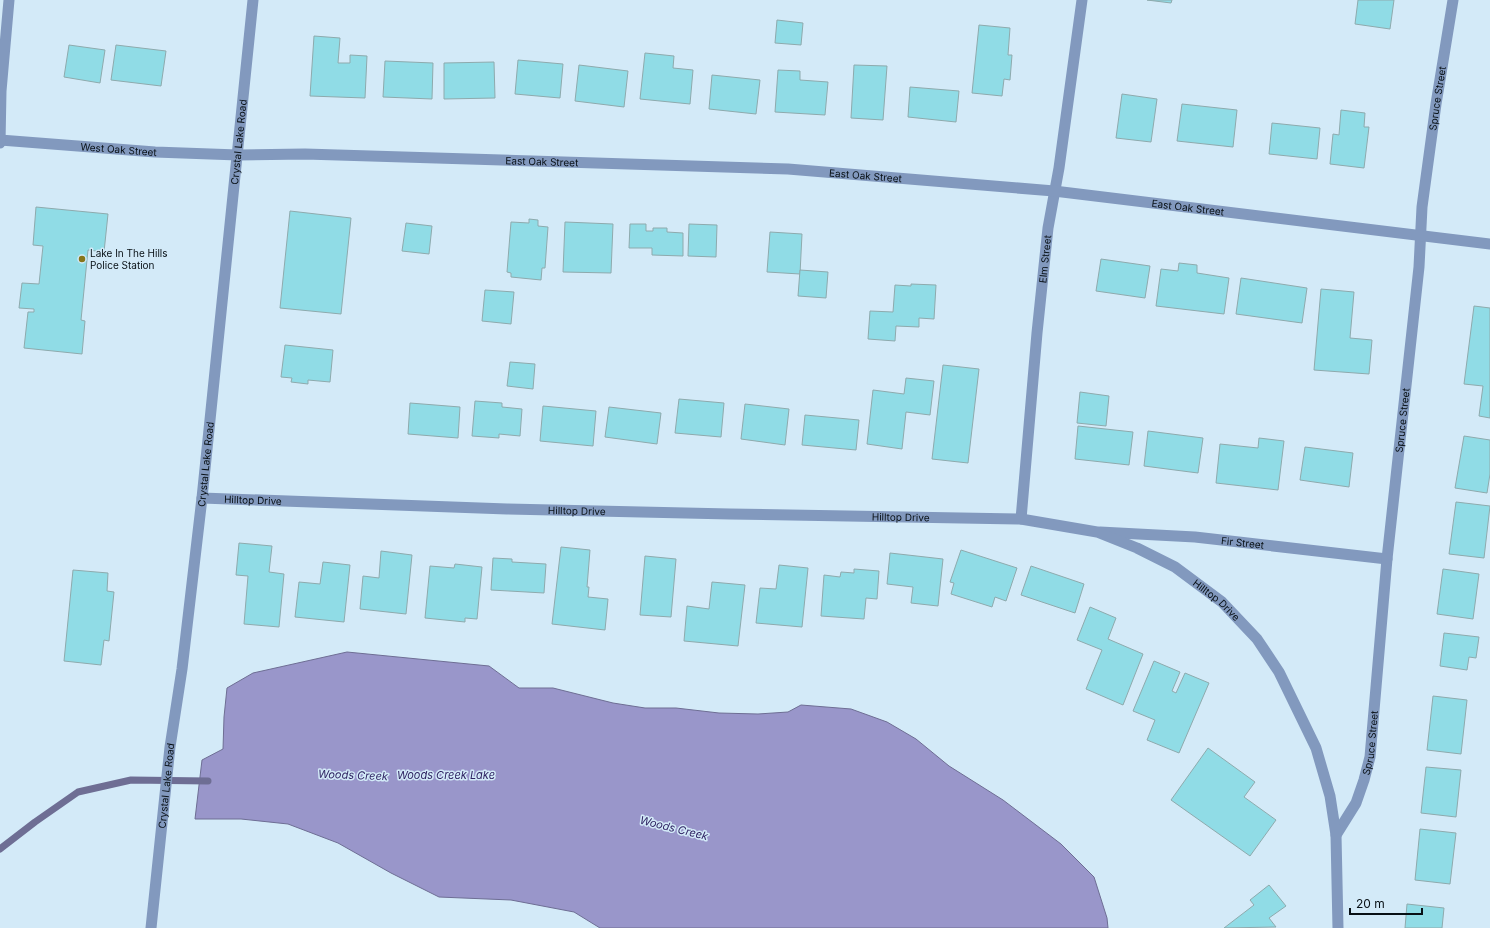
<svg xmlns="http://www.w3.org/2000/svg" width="1490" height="928" font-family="Inter,sans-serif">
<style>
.water{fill:#9996ca;stroke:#6e6e94}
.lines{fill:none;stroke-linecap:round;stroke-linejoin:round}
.stream{stroke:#6e6e94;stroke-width:7}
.building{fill:#90dce6;stroke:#8eaaad}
.minor{stroke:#8299be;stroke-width:11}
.tertiary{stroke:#8299be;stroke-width:11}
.poi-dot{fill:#877519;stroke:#d3eaf8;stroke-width:1.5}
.labels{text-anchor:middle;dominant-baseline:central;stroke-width:3;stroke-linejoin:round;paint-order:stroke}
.street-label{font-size:10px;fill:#081015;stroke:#d3eaf8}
.poi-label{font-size:10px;fill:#081015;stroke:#d3eaf8;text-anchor:start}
.water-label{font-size:11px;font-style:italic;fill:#2f2362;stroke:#d3eaf8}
</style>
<rect width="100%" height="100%" fill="#d3eaf8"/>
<polygon class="water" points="347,652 489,666 519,688 553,688 613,703 645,708 676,708 719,713 758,714 788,712 801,705 851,709 887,722 916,739 949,766 1003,800 1061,844 1094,877 1107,918 1108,928 600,928 574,912 511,900 439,897 391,873 338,843 288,824 241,819 195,819 202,760 223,749 224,717 227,688 253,673"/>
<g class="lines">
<polyline class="stream" points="0,849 35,822 78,792 131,780 208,781"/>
</g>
<g class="building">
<polygon points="1147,0 1172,0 1171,3"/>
<polygon points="1358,0 1394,0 1390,29 1355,24"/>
<polygon points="777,20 803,23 801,45 775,43"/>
<polygon points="979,25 1010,28 1008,55 1012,55 1010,80 1004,79 1002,96 972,93"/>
<polygon points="314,36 340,38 338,63 350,63 350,55 367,56 365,98 310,96"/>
<polygon points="69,45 105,50 100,83 64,77"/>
<polygon points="116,45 166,51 161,86 111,80"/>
<polygon points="645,53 674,56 673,68 693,70 690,104 640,99"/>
<polygon points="518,60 563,64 560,98 515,94"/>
<polygon points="385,61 433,63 432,99 383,97"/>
<polygon points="494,62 495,98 444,99 444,63"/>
<polygon points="579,65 628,71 624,107 575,101"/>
<polygon points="854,65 887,66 883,120 851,118"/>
<polygon points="778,70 800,71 800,80 828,82 825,115 775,112"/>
<polygon points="712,75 760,80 756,114 709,109"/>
<polygon points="910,87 959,91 956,122 908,117"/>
<polygon points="1122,94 1157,99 1151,142 1116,138"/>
<polygon points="1182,104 1237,110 1233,147 1177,141"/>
<polygon points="1341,110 1365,113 1364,127 1369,127 1364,168 1330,164 1333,134 1339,135"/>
<polygon points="1272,123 1320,128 1317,159 1269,154"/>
<polygon points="36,207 108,214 104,252 88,250 81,320 85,321 82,354 24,348 28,312 34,312 34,309 19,308 22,283 39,284 43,246 33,245"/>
<polygon points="290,211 351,218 341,314 280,308"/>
<polygon points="529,219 538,220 538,226 548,227 545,268 542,268 541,280 511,277 511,273 507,272 511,222 529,223"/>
<polygon points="565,222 613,224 611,273 563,272"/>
<polygon points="406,223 432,226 429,254 402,251"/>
<polygon points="630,224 646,224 646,231 653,231 653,228 667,228 667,232 683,233 683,256 652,255 652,248 629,248"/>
<polygon points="689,224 717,225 716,257 688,256"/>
<polygon points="770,232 802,234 800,274 767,272"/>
<polygon points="1101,259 1150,266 1145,298 1096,291"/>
<polygon points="1179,263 1197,265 1197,273 1229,278 1224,314 1156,306 1161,269 1178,271"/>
<polygon points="800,270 828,272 826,298 798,296"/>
<polygon points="1241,278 1307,288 1302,323 1236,314"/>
<polygon points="911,284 936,285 934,319 919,318 919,327 896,326 895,341 868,339 870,311 893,312 895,285 911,286"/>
<polygon points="1321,289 1354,292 1350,338 1372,340 1369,374 1314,370"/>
<polygon points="485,290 514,292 511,324 482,321"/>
<polygon points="1474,306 1490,308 1490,418 1479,416 1483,386 1464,384"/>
<polygon points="285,345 333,350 330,382 308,380 308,384 291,382 292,378 281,377"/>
<polygon points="510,362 535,364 533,389 507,386"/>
<polygon points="943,365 979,369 968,463 932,459"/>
<polygon points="906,378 934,381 930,415 906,412 902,449 867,444 873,390 904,394"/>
<polygon points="1080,392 1109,396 1106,426 1077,423"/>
<polygon points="679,399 724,403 721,437 675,433"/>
<polygon points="475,401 502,403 502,407 522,409 520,436 499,434 499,438 472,436"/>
<polygon points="410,403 460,407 458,438 408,434"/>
<polygon points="745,404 789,409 785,445 741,439"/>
<polygon points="543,406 596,411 593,446 540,441"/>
<polygon points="609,407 661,413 657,444 605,437"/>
<polygon points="805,415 859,420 856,450 802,445"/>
<polygon points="1078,426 1133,432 1129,465 1075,459"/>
<polygon points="1148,431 1203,438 1198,473 1144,466"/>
<polygon points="1464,436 1490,440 1490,474 1487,493 1455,488"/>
<polygon points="1259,438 1284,441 1278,490 1216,483 1220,444 1258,448"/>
<polygon points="1305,447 1353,453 1349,487 1300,480"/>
<polygon points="1456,502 1490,506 1484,558 1449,554"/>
<polygon points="239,543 272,546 269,572 284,574 279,627 244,624 248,576 236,575"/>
<polygon points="561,547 590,550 587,587 589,587 588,597 608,599 605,630 552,624"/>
<polygon points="961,550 1017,568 1006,601 995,597 992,607 951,594 954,583 950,582"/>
<polygon points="381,551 412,555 406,614 360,609 363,576 379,578"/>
<polygon points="890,553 943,559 938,606 911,603 913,587 887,584"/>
<polygon points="645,556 676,559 671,617 640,615"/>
<polygon points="493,558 512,559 512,562 546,564 544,593 491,590"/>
<polygon points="323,562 350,565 344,622 295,617 299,582 320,584"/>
<polygon points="455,564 482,567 477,619 465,618 465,622 425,618 430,566 454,568"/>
<polygon points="779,565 808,568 802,627 756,623 760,588 776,589"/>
<polygon points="1031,566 1084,584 1075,613 1021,595"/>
<polygon points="854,569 879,571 877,599 866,598 864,619 821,616 824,575 840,577 841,572 854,573"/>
<polygon points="1443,569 1479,574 1473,619 1437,614"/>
<polygon points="73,570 108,573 107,591 114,592 109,641 104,640 101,665 64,661"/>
<polygon points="712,582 745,585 738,646 684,641 687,606 709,609"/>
<polygon points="1090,607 1116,618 1108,639 1143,654 1123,705 1086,689 1102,650 1077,640"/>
<polygon points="1444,633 1479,637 1476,658 1469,657 1467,670 1440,666"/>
<polygon points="1154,661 1180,672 1172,691 1176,693 1185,673 1209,683 1179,753 1147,740 1155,720 1133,711"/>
<polygon points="1433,696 1467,700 1461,754 1427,750"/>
<polygon points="1208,748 1255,782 1244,797 1276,820 1250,856 1171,800"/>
<polygon points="1426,767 1461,770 1456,817 1421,813"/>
<polygon points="1420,829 1456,833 1450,884 1415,880"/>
<polygon points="1269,885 1286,906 1269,918 1276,927 1224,928 1254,905 1250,900"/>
<polygon points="1407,904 1444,908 1442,928 1405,928"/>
</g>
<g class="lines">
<g class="minor">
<path id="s1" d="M0,140L155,152L238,155"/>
<polyline points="0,143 1,91 9,0"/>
<path id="s2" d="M1021,519L1037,333L1048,228L1059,168L1082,0"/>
<path id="s3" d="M1100,532L1195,537L1387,559"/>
<path id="s4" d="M1336,835L1356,803L1364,780L1370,757L1387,559L1419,267L1422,207L1436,104L1453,0"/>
</g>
<g class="tertiary">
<path id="s5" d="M238,155L305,154L788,169L1054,191L1490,244"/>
<path id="s6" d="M202,498L507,509L730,514L1021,519L1097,532L1137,548L1175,567L1222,602L1257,639L1279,672L1316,748L1330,796L1336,835L1338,928"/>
<path id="s7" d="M151,928L170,747L182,669L202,498L253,0"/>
</g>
</g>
<circle class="poi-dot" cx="82" cy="259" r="4"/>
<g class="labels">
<g class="street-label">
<text stroke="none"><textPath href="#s4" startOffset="748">Spruce Street</textPath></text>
<text stroke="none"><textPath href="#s7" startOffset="791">Crystal Lake Road</textPath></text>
<text stroke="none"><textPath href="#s1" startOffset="119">West Oak Street</textPath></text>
<text stroke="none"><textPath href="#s5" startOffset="304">East Oak Street</textPath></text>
<text stroke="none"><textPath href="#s5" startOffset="628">East Oak Street</textPath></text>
<text stroke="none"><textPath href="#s5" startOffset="952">East Oak Street</textPath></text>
<text stroke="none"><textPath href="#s2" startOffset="261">Elm Street</textPath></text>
<text stroke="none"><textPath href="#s4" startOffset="424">Spruce Street</textPath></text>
<text stroke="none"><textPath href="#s7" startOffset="467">Crystal Lake Road</textPath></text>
<text stroke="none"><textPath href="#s6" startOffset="51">Hilltop Drive</textPath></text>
<text stroke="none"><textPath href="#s6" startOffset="375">Hilltop Drive</textPath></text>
<text stroke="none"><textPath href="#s6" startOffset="699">Hilltop Drive</textPath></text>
<text stroke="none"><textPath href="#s3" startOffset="143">Fir Street</textPath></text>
<text stroke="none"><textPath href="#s6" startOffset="1035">Hilltop Drive</textPath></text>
<text stroke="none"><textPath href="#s4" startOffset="100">Spruce Street</textPath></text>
<text stroke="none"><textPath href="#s7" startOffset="143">Crystal Lake Road</textPath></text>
</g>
<g class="poi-label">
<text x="90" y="253">Lake In The Hills<tspan x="90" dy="12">Police Station</tspan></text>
</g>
<g class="water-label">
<text transform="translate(353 775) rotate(2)">Woods Creek</text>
<text x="446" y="775">Woods Creek Lake</text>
<text transform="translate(674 828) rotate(14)">Woods Creek</text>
</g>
</g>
<path d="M1350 908v6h72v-6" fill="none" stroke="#081015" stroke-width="2"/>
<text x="1356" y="908" font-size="12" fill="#081015" stroke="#d3eaf8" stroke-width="3" paint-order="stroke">20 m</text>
</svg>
